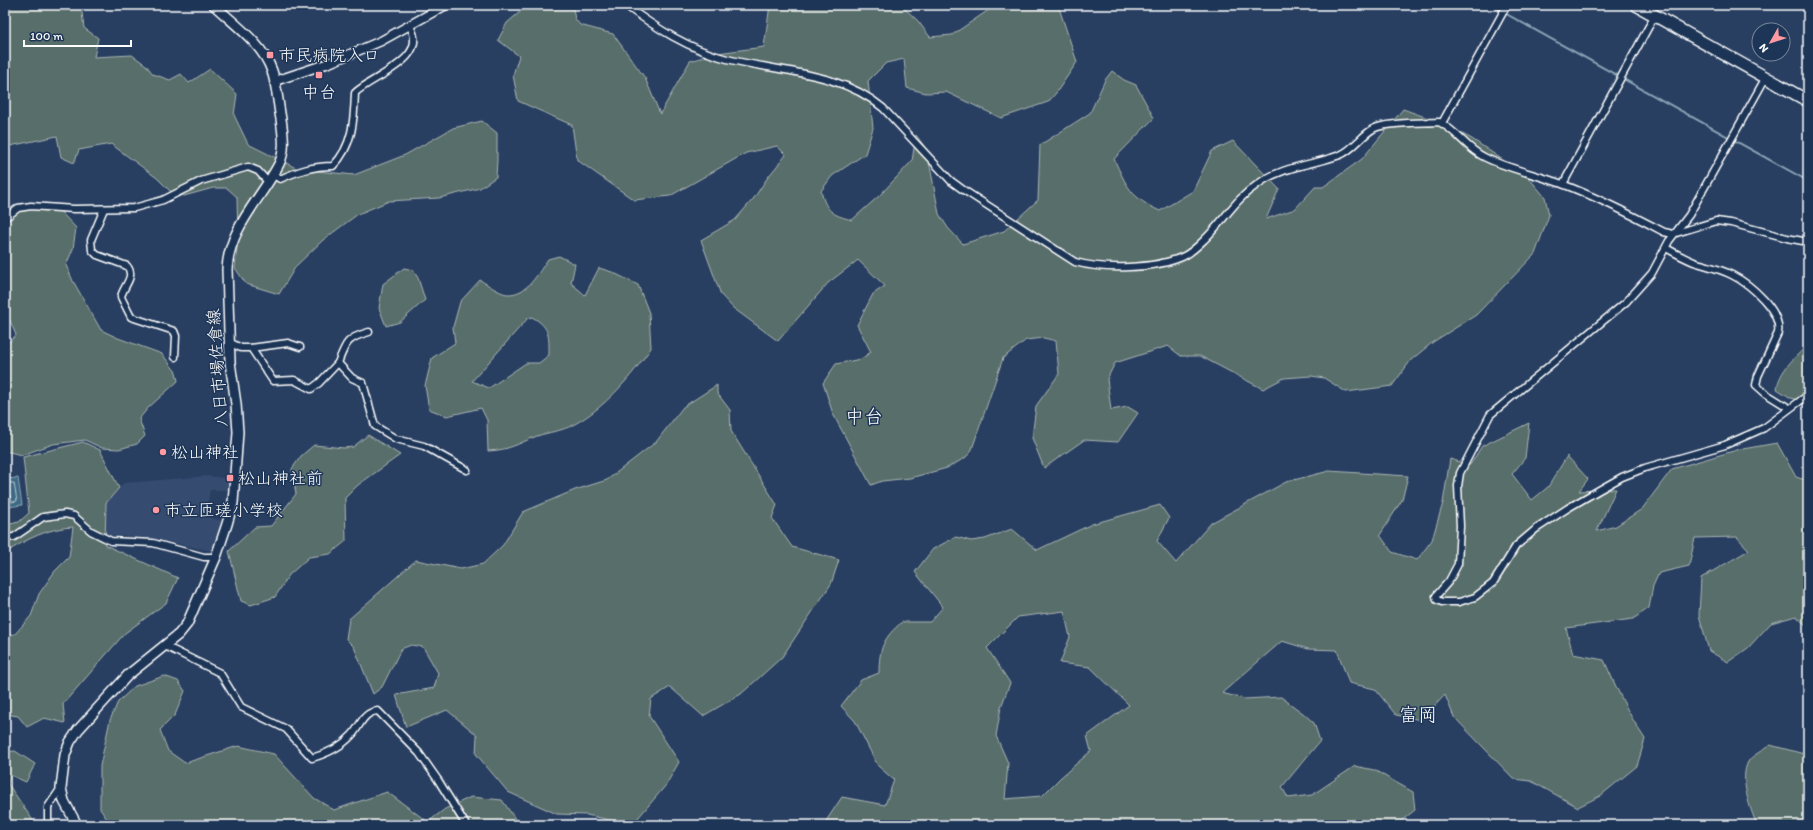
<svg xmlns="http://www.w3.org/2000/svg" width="1813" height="830" font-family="Itim,'Klee One',sans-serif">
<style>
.built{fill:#354b70}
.green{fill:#586e6a;stroke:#acb6b4;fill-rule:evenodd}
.water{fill:#3e6984;stroke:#8ba5b5}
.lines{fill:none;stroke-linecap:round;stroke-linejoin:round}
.shore{stroke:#b2c3ce;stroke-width:1}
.stream{stroke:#8ba5b5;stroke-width:2}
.minor-casing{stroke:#fff;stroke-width:9}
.tertiary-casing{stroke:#fff;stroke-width:11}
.secondary-casing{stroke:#fff;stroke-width:12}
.trunk-casing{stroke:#fff;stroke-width:14}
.minor{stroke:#1d3557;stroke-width:6}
.tertiary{stroke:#1d3557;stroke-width:8}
.secondary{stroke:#1d3557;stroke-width:9}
.trunk{stroke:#1d3557;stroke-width:11}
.poi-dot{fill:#ff9aa2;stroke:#1d3557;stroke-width:1.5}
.labels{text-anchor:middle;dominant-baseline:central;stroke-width:3;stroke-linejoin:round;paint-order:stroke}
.poi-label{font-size:17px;fill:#fff;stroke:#1d3557;text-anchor:start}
.street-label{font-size:17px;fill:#fff;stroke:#1d3557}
.quarter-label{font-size:19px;fill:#fff;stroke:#1d3557}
</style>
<rect width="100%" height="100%" fill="#283f62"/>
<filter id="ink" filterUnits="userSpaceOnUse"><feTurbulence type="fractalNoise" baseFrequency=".025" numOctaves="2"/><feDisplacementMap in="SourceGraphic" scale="8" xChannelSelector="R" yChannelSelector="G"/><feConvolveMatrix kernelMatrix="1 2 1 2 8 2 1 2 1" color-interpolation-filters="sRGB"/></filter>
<g filter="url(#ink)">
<polygon class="built" points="208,476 231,479 230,490 210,490 205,516 222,521 212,551 150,538 105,535 106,503 124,483"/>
<g class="green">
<polygon points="5,5 81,5 84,28 98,38 94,57 132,55 146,65 153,74 170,80 181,74 189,83 210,69 237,94 234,115 248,144 298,169 354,175 405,155 453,128 482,121 497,133 497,160 496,177 480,188 439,198 389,201 358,214 323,240 296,266 279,294 246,284 235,268 238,238 237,197 227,188 213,188 184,196 171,192 157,178 111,144 79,150 74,163 61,157 57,136 5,147"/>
<path d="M528,5H572L575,19L580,25L613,34L645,78L660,114L690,61L717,53L764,47L770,5H901L918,21L930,37L952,35L996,5H1058L1077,62L1056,93L1048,102L1001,118L946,92L926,93L907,88L904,59L886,63L868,81L873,128L865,154L832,176L821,191C826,211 832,215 852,220L880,195L912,161L916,135L927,150L939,214L948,228L963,244L1004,231L1038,200L1040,145L1090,113L1105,80L1112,71L1124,80L1136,85L1154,118L1114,159C1127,187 1131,198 1160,211L1193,191L1212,151L1233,141L1279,189L1266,219L1295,209L1315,187H1323L1362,159L1403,109L1439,122L1472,139L1528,177L1545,197L1549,215L1535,254L1476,315L1433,342L1411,360L1392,386L1346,392L1324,378L1311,376L1284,378L1263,389L1200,356H1181L1168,346L1115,363L1107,379L1111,410L1128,407L1138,413L1118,442L1084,440L1044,468L1032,438L1036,406L1059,374L1056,341L1044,338L1026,340L1003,358L971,452L965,458L947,468L910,478L882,481L871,485L833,414L823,383L836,364L861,359L871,352L857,325L873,294L885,286L858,260L828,283L778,341L733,308L721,295L701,240L735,220L754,198L768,177L786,155L777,146L746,153L670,196L634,200L577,160L572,125L518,101L513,75L519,56L498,40L507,23Z"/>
<polygon points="30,209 58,209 76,228 73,249 66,265 73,281 101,330 118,338 162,354 176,372 178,381 148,408 139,419 145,436 137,444 119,449 102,448 85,440 53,444 22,455 5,451 5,347 16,335 5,309 5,211"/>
<path d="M559,256L575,264L571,283L585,295L599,268L612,272L638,285L649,313L651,348C631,377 605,408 573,425C562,431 549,432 537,436C517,444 510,450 488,451L487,420L481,408L447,416L429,409L425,386L432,358L455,343L453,327L460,302L480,280C487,284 499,293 507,294C528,295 538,273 548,259ZM532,317C550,327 549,336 549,355L539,363H526L489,388L472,381L528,318Z"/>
<polygon points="404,268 413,270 418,278 425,300 400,322 386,326 379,308 383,284"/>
<path d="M1808,345V402L1791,398L1777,389C1779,371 1795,357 1808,345Z"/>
<polygon points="717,385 717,393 730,410 731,431 777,505 772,518 792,547 839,560 831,584 782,657 741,694 703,716 670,687 651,699 649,716 679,762 666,785 632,825 587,815 557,814 508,792 476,754 477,735 447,710 406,727 396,695 434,688 438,673 423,647 411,645 401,649 382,687 373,694 354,647 346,639 349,619 416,560 461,569 483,564 503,545 523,512 575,490 607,480 656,442 683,407"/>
<path d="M1529,423L1525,458L1512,474L1532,500L1548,487L1567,456L1588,479L1579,491L1616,489L1597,531L1616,526L1642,509L1672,469L1737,450L1777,443L1796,477L1808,481V627L1796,616L1771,623L1748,648L1728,662L1709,651L1699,615L1701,578L1749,550L1737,537L1695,538L1689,566L1659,573L1653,586L1649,608L1633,619L1566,628L1573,654L1604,660C1616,687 1628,714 1645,739L1637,766L1600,796L1578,807L1531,781L1514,779L1454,717L1445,695L1421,720L1396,715L1375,689L1349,683L1337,650L1308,649L1282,641L1222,693L1244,699L1281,697L1304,714L1314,723L1320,741L1282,787L1288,798L1312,795L1355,766L1374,770L1413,792L1415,810L1396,825H828L826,821L842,797L885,805L894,780L878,766L855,721L841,706L861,680L879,673C879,649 883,638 902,622H930L943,607L915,572L933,549L956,537L971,541L985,539L1012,529L1037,550L1092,524L1160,505L1169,518L1157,541L1176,563L1211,523L1286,482L1329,471L1408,476L1402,500L1380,535L1392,552L1417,560L1432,540L1443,503L1450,459L1470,465L1482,446ZM1064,611L1070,637L1060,663L1090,667L1129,705L1087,736L1091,751L1060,778L1042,796L1005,799L1008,763L996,736L1001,707L1010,683L987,648L1018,617Z"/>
<polygon points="368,435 400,455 358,485 345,498 346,541 330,554 309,557 289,575 275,597 251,605 241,601 229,551 255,527 271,526 296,494 292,469 301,456 314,445 344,448 353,447"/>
<path d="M83,442L100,450L119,488L106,503L105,545L178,578L166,603L125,633L63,704L65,723L44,718L27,727L18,716L5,714V635L15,634L31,616L39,594L55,571L69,557L73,527C48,528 27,539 5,553V525L19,522L29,513L23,457Z"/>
<polygon points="164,676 178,681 185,691 175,715 160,730 168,751 185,763 238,746 274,754 314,798 334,810 387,792 428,822 445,809 471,797 502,800 518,823 517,825 196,825 181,820 155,825 112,825 109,822 100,809 100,766 110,720 118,702 135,686"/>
<path d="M1770,745L1808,755V825H1757C1750,809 1739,778 1748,762C1752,755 1764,750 1770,745Z"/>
<polygon points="15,751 35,764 26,782 10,775 8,784 34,822 33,825 5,825 5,752"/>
</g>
<polygon class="water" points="18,478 22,505 8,507 5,479"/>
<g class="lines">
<polyline class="shore" points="5,483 14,483 17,501 12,502 10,495 5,494"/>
<polyline class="stream" points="1490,5 1808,181"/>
<defs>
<g id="minor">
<path d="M625,5C656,28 689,49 727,59C779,72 840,71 883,108L951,181L962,189L1075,262C1104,270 1154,269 1182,257C1189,254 1198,246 1204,240C1223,222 1234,200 1258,184C1282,166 1313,165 1340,155C1353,150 1361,136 1373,129C1384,122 1424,123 1439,122C1456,130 1466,148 1484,157C1506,168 1538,175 1562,184C1597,197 1630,214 1664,232L1673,234L1716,221L1731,223L1787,238L1808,242"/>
<polyline points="1766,77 1689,215 1669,241 1652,273 1626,302 1490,415 1460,473 1458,486 1460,526 1458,564 1449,581 1436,596 1437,600 1442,602 1459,602 1475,597 1493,583 1516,546 1536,529 1568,508 1599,490 1622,477 1645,468 1725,445 1764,428 1808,395"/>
<polyline points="1442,123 1507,5"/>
<path d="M272,174L280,179C298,171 313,166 333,166C353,146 354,120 355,93C372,76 432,59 409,25"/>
<polyline points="1563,184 1655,15"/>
<path d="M104,209L91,240L92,250L97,255L127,266C136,277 123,286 121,297L131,317L174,331L176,336L175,357"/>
<polyline points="5,218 18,208 31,206 74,209 134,208 163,200 201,181 248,167 258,171 268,182"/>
<path d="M1666,248C1675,253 1684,258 1694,262C1707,266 1720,269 1732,275C1750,284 1782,311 1778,333L1758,376L1756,385L1765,393L1789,408"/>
<polyline points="229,342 241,348 251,348 288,343 300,347"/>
<polyline points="251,348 273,381 294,380 311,389 319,383 338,363 352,378 363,383 375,426 396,439 424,446 467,470"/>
<path d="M338,363C346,342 347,338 369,332"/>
<polyline points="5,538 14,537 43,517 65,514 74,516 91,531 111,541 153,543 204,557 216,557"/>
<path d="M165,646L220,673L241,707L286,729L312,758C326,754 342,746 352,735C361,725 363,712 378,711L419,753L438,780L466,825"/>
<polyline points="48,825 48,807 61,788"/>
</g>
<polyline id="tertiary" points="275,81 329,63 381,41 446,5"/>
<path id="secondary" d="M77,825L64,801L61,788L65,755L70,742L78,730L128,675L179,634L187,624L216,557L227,524L233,503L238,432L236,404L230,362L227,269C229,228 261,199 279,164C286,150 283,134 281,119C278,103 277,86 272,71C263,44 234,24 214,5"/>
<polyline id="trunk" points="1636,5 1808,101"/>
</defs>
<use href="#minor" class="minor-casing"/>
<use href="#tertiary" class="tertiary-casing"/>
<use href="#secondary" class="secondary-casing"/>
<use href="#trunk" class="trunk-casing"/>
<use href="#minor" class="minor"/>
<use href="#tertiary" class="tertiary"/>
<use href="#secondary" class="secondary"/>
<use href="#trunk" class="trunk"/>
</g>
</g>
<g class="poi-dot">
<rect x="266" y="51" width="8" height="8" rx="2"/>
<rect x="315" y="71" width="8" height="8" rx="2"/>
<circle cx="163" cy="452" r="4"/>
<rect x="226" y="474" width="8" height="8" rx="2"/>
<circle cx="156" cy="510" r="4"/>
</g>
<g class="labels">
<g class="poi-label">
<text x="278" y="55">市民病院入ロ</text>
<text x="319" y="92" text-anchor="middle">中台</text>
<text x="171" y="452">松山神社</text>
<text x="238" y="478">松山神社前</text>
<text x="164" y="510">市立匝瑳小学校</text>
</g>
<g class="street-label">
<text transform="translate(217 368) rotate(-94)">八日市場佐倉線</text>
</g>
<g class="quarter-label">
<text x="864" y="416">中台</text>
<text x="1418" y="714">富岡</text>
</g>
</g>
<rect width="1813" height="830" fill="none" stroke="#1d3557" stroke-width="20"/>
<rect x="10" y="10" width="1793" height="810" fill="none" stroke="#fff" stroke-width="1.5" filter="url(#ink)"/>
<g transform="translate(1771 42) rotate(231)"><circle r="19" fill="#1d3557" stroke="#77869a"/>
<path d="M0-3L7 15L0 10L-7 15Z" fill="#ff9aa2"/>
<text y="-6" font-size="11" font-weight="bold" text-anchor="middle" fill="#ffffff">N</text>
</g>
<path d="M24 40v6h107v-6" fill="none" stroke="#ffffff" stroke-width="2"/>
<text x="30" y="40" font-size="12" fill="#ffffff" stroke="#1d3557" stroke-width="3" paint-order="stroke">100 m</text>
</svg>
